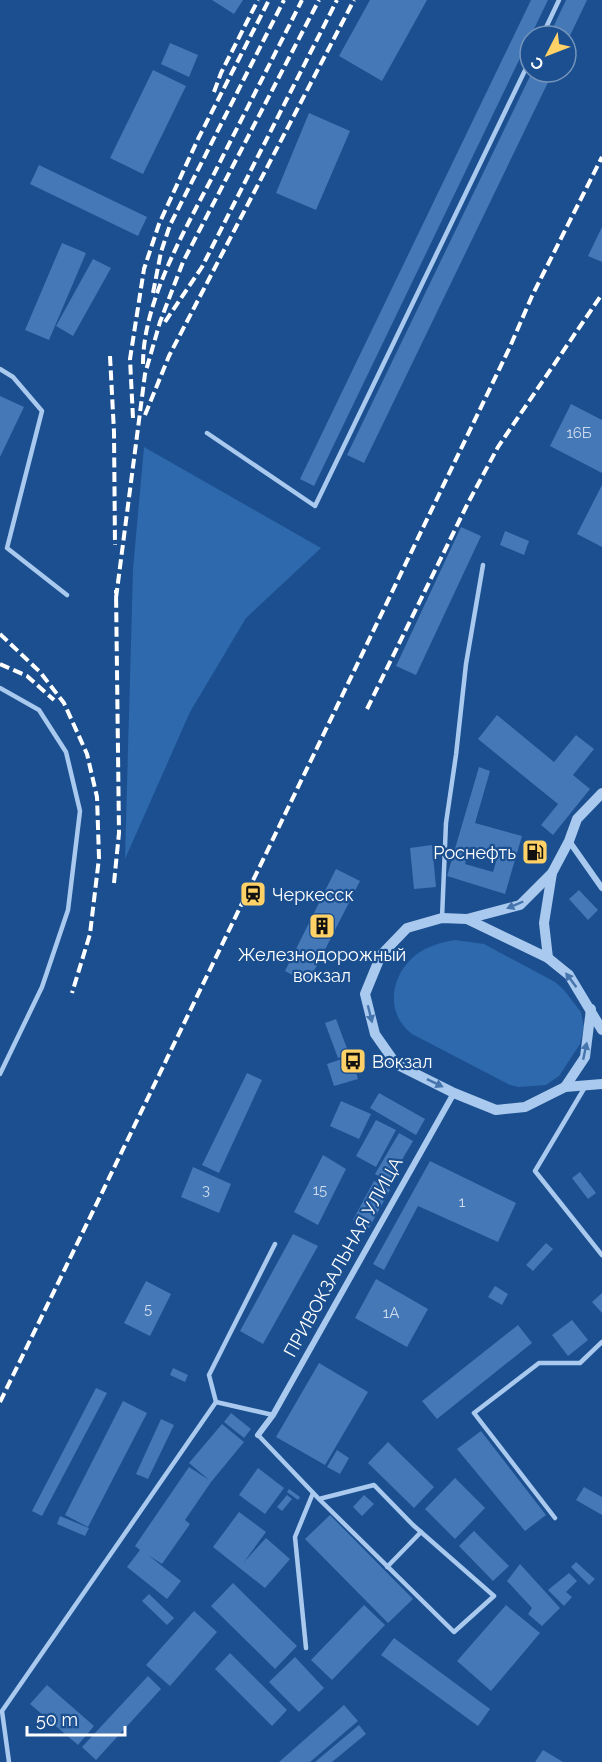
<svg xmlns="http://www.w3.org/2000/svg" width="602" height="1762" font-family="Raleway,sans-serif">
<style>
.green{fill:#2e69ad}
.building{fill:#4478b7;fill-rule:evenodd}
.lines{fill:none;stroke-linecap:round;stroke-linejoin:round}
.service{stroke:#a9c9ee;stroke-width:4.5}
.minor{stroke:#a9c9ee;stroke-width:6}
.tertiary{stroke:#a9c9ee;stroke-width:10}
.rail{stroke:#fff;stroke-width:4;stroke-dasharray:10 4.5;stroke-linecap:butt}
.oneway{fill:#4674ac}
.labels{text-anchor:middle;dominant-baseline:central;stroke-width:4.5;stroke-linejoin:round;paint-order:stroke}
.number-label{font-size:15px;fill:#d0dded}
.poi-label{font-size:18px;fill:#fff;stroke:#1b4f8f;text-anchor:start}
.street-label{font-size:18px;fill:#fff;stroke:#1b4f8f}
</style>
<rect width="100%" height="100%" fill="#1b4f8f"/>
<g class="green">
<polygon points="144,447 321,548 246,618 190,712 125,859 133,569"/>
<path d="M455,940L484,944L555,982L564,990L581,1012L584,1027L580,1044L559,1076L546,1085L519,1087L510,1085L412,1034C383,1012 391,971 420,952C431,945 443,942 455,940Z"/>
</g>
<g class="building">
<polygon points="212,0 243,0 234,14"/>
<polygon points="370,0 427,0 382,81 339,56"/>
<polygon points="531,0 548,0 314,486 300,479"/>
<polygon points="566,0 587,0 566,44 566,36 549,36"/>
<polygon points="170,43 198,55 189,77 161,64"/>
<polygon points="153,70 186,86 143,174 110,158"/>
<polygon points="532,72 553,72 364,463 347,455"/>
<polygon points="309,113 350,131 316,210 276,193"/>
<polygon points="39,165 147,217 138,236 30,184"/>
<polygon points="602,227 602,262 588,256"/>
<polygon points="62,243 86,253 49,340 25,330"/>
<polygon points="93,259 111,268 73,336 56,326"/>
<polygon points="0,396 24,407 0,457"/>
<polygon points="571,404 602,420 602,473 550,446"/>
<polygon points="602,485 602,547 577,534"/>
<polygon points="461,527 481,536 416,675 396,666"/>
<polygon points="505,531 529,541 524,555 500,545"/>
<polygon points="497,715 554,762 576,735 594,749 573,775 590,789 553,835 541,825 558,804 478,739"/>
<path d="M479,767L490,771L475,823L522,836L505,894L447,876ZM470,847L498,855L493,872L465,864Z"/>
<polygon points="432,845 436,887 414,889 410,848"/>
<polygon points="336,869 360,881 308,983 285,971"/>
<polygon points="579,890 598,910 588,920 569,899"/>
<polygon points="336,1019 349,1054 338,1058 325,1023"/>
<polygon points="351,1056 358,1079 334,1086 327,1064"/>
<polygon points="247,1073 262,1080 219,1173 202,1165"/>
<polygon points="379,1093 425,1119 416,1135 370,1108"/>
<polygon points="341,1101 371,1114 359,1139 330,1126"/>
<polygon points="376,1120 396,1130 376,1167 356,1156"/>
<polygon points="399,1133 413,1141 389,1182 375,1174"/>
<polygon points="323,1155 346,1169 318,1225 294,1212"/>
<polygon points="430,1161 516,1203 498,1242 418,1206 384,1270 373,1264"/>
<polygon points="193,1167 231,1184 219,1213 181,1197"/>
<polygon points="580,1172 596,1193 588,1199 572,1178"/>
<polygon points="374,1181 390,1190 369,1228 353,1220"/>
<polygon points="293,1234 318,1246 263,1344 240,1331"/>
<polygon points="546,1243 553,1249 533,1271 526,1265"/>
<polygon points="376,1279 428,1309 407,1347 355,1318"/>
<polygon points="146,1281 171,1294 150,1336 124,1323"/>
<polygon points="495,1286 508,1294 502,1305 488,1297"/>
<polygon points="602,1293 602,1313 592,1302"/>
<polygon points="572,1320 588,1340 568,1356 552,1335"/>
<polygon points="518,1325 532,1343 437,1419 422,1401"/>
<polygon points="319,1363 368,1392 325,1465 276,1437"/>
<polygon points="173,1368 188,1375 185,1382 170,1375"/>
<polygon points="96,1388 107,1393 42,1516 32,1511"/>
<polygon points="123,1401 147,1413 88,1527 65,1515"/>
<polygon points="231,1413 251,1429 244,1438 224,1422"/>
<polygon points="161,1419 174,1425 148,1479 136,1474"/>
<polygon points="222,1424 244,1442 211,1482 185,1520 190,1524 162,1564 148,1555 181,1581 167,1599 127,1567 140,1550 135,1546 189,1467 209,1480 189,1463"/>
<polygon points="481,1431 546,1515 525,1531 457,1449"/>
<polygon points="388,1442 434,1487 414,1508 368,1463"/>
<polygon points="337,1450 349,1458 340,1474 327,1467"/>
<polygon points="258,1468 284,1488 265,1514 239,1495"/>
<polygon points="455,1478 485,1508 455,1539 425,1509"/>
<polygon points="584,1487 602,1497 602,1515 576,1500"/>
<polygon points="289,1489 300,1497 298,1500 287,1492"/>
<polygon points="287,1495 292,1499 282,1511 277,1507"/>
<polygon points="364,1495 374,1504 362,1516 353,1507"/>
<polygon points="239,1512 266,1532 244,1562 266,1538 290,1559 265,1588 213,1547"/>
<polygon points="330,1515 413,1599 388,1623 305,1539"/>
<polygon points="60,1516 89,1528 85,1536 57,1524"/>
<polygon points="474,1531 509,1566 493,1581 459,1546"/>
<polygon points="576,1562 595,1579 589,1585 571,1567"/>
<polygon points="520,1564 560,1608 542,1626 528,1614 532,1608 507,1581"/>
<polygon points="569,1573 577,1581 566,1592 572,1597 564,1606 548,1590"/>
<polygon points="233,1583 297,1646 275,1669 211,1606"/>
<polygon points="149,1594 174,1618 167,1625 142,1601"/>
<polygon points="364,1605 385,1625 332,1680 311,1660"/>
<polygon points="506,1605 540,1633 491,1691 457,1661"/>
<polygon points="194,1611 217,1632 170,1686 146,1665"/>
<polygon points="394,1638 490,1709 478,1726 381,1655"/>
<polygon points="230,1653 287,1710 272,1726 215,1669"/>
<polygon points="295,1657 324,1688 299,1712 269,1682"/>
<polygon points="148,1676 161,1689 96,1760 82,1747"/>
<polygon points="47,1685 94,1726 78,1745 30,1704"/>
<polygon points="344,1705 358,1721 310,1762 279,1762"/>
<polygon points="359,1725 366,1734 332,1762 315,1762"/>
<polygon points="543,1750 563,1762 535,1762"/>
</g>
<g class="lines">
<g class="service">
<polyline points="542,36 559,0"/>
<polyline points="0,369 13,377 42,411 7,548 67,595"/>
<polyline points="207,433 315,506 530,60"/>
<polyline points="0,688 39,710 66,752 80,811 68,910 42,987 0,1074"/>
<polyline points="442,918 446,823 456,755 466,664 483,565"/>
<polyline points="585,1087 535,1171 602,1255"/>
<polyline points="216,1402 209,1375 275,1244"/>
<polyline points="258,1435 319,1499 374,1485 413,1525 494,1596 454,1632 319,1499"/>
<polyline points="555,1518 474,1413 539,1363 580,1363 602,1342"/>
<polyline points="387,1567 421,1532"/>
<polyline points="306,1648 295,1537 313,1493"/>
<polyline points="9,1762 2,1711 216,1402 273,1415"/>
</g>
<g class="minor">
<polyline points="569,841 602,888"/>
<polyline points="258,1435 273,1415 454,1093"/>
</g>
<g class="tertiary">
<polyline points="467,919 520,905 552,873 569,841 577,819 602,793"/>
<polyline points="548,958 544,923 552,873"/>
<polyline points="602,1030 569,975 548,958 467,919 442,918 407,928 381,955 365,994 375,1034 396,1064 454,1093 496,1110 525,1107 565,1087 602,1084"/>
<polyline points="565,1087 585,1057 591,1009"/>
</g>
<g class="rail">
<polyline points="214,92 221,73 258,0"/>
<polyline points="153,293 161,252 170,225 284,0"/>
<polyline points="165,322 202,267 337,0"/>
<polyline points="110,356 114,432 115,545"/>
<path d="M143,364C143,299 188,225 217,168C245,112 274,56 302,0"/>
<polyline points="145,415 169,356 354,0"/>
<polyline points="133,418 130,359 144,269 159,224 198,139 269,0"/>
<polyline points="116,598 145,374 160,322 183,262 319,0"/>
<polyline points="0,634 40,672 64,703 87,754 97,797 99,858 90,934 72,993"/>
<polyline points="0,664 27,676 54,700"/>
<polyline points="367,709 468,503 498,447 602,294"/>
<polyline points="114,883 119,833 116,590"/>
<path d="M0,1402C171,1052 340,700 509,349L532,296L602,157"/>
</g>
</g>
<defs><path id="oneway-solid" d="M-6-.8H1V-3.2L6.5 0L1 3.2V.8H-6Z" transform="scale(1.5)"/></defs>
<g class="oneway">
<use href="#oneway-solid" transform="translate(515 905) rotate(157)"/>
<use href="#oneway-solid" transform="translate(571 980) rotate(-127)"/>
<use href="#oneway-solid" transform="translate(370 1014) rotate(76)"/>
<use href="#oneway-solid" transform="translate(585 1051) rotate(-78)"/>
<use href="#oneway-solid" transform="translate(435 1083) rotate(26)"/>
</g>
<defs>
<symbol id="fuel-square" viewBox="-11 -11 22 22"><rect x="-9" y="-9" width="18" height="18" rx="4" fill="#ffd166" stroke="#1b4f8f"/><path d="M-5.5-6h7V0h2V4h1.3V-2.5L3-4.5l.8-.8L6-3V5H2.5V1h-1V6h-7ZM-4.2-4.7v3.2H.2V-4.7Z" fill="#111"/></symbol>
<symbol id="station-square" viewBox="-11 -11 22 22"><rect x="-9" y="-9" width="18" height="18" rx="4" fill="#ffd166" stroke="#1b4f8f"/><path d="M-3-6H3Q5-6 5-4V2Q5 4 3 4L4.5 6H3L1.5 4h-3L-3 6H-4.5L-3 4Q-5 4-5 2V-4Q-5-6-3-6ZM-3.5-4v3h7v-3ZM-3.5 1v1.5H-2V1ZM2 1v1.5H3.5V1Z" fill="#111"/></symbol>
<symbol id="building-square" viewBox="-11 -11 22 22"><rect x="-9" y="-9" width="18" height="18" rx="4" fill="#ffd166" stroke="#1b4f8f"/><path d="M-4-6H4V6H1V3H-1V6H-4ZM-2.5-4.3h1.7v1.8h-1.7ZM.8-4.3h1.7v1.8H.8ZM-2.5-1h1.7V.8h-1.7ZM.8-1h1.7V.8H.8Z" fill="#111"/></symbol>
<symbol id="bus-square" viewBox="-11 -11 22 22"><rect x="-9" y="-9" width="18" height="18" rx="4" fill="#ffd166" stroke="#1b4f8f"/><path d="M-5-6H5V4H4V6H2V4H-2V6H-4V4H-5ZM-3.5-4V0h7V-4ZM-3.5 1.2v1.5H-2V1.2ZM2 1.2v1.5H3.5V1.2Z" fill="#111"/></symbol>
</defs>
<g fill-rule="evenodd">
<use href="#fuel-square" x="520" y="837" width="30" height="30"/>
<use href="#station-square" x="238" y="879" width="30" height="30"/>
<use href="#building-square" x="307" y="911" width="30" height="30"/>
<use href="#bus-square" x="338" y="1046" width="30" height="30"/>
</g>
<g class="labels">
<g class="number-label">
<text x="579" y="433">16Б</text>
<text x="206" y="1190">3</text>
<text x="320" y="1190">15</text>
<text x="462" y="1202">1</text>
<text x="148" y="1309">5</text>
<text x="391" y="1313">1А</text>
</g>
<g class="poi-label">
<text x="516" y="852" text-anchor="end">Роснефть</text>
<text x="272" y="894">Черкесск</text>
<text x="322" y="954" text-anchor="middle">Железнодорожный<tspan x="322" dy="21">вокзал</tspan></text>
<text x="372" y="1061">Вокзал</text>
</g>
<g class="street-label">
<text transform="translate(343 1257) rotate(-61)">ПРИВОКЗАЛЬНАЯ УЛИЦА</text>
</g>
</g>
<g transform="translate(548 54) rotate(228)"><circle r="28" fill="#1b4f8f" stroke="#7695bc" stroke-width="1.5"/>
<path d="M0-4.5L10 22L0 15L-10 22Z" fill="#ffd166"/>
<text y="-9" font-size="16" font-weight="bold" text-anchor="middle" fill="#ffffff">С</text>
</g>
<path d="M27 1726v9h98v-9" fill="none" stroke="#ffffff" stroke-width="3"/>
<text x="36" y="1726" font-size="18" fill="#ffffff" stroke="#1b4f8f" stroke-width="4.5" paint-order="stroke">50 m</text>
</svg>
